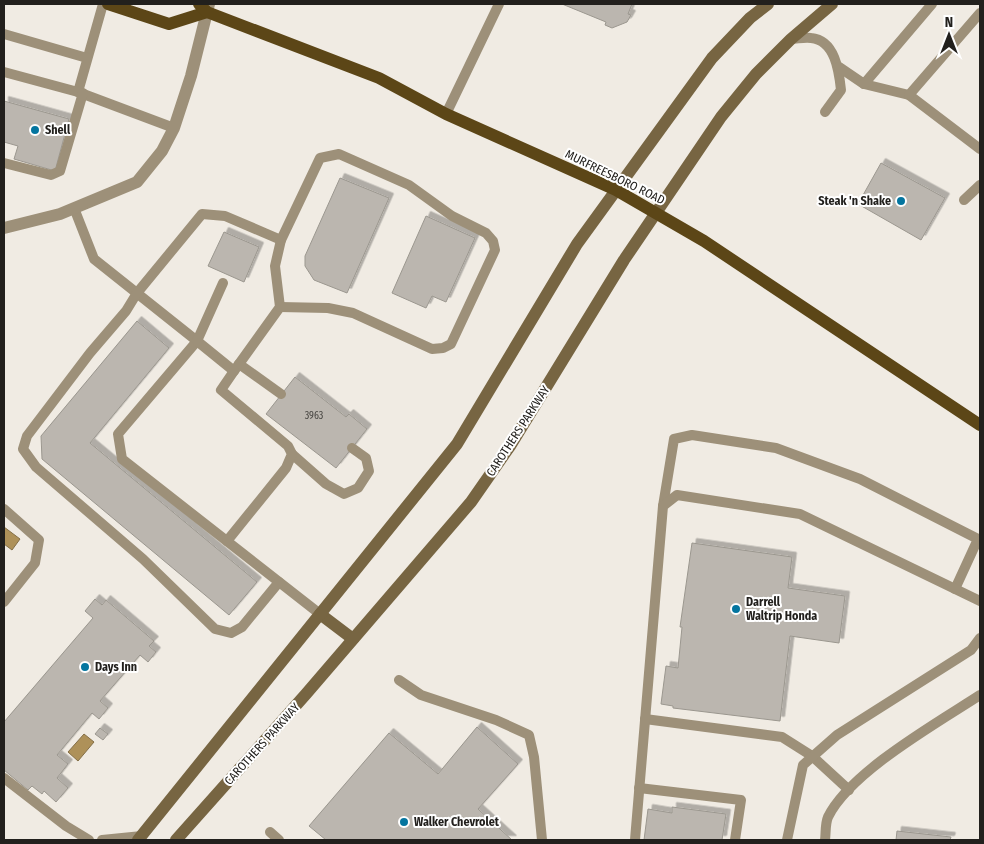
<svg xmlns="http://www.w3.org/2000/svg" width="984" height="844" font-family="'Fira Sans Condensed',sans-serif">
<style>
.water{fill:#ae9159;stroke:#846f47}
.building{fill:#bbb6af;stroke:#9b978f;filter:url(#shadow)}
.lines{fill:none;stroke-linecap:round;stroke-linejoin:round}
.lane{stroke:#9d9079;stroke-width:10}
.street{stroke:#9d9079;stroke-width:12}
.secondary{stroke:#776542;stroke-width:12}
.primary{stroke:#5c4617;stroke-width:12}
.poi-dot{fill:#04759f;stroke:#fff;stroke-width:2}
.labels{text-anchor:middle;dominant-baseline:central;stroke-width:4;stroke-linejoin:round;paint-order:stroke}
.number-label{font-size:10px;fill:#484642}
.poi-label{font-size:12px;font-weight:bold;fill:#22201d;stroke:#fff;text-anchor:start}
.street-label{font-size:12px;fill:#22201d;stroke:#fff}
</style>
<defs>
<filter id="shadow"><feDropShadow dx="4.5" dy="-4.5" stdDeviation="0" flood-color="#0004"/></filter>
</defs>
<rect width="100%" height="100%" fill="#f0ebe3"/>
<g class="water">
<polygon points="4,527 20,539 12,550 4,544"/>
<polygon points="84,734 94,742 78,761 68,752"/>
</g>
<g class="building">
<polygon points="562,4 632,4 628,14 631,15 627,22 612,28 605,25 606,22"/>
<polygon points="4,101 69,119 55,171 14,159 18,146 4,142"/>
<polygon points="881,163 945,198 921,240 858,204"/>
<polygon points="340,178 389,198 347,293 314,280 305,266 305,256"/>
<polygon points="426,216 475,238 446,302 432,296 426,308 392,293"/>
<polygon points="224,232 259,247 244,282 208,266"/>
<polygon points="137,321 169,348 90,443 257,582 229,615 42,459 41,436"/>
<polygon points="295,377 346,417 349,414 367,429 336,468 266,414"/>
<polygon points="692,543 792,557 788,588 845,596 839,643 790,636 780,721 673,708 673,706 661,704 666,666 678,668 682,627 680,627"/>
<polygon points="95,599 102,605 106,600 154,641 149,646 156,652 148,662 140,655 100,701 108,708 99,719 92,713 57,755 68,764 57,778 68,788 56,802 44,791 42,794 32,786 28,790 4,770 4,722 93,618 85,611"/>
<polygon points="477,727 518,764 478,809 512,840 326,840 309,826 389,733 438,774"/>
<polygon points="100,728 108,734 103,740 95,734"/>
<polygon points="672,807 726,814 722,840 644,840 648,809 672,813"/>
<polygon points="897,831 951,837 950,840 896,840"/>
</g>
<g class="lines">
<g class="lane">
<polyline points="103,4 78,92 174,128"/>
<polyline points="4,34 87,58"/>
<path d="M791,39C797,39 804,37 811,38C835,40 839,71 841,90L825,112"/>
<polyline points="839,67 864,84 909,95 980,149"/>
<polyline points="4,72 78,92"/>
<polyline points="864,84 932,4"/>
<polyline points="909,95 980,13"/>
<polyline points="446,114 499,4"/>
<polyline points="4,163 51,175 60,171 83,93"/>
<polyline points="964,200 980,185"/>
<polyline points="74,208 94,259 197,341 118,434 122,459 320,614"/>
<polyline points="223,283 197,341 234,371 280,307 275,266 281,240"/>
<polyline points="239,364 281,394"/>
<polyline points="292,454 326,484 344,494 358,488 369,471 366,458 352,448"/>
<polyline points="663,506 674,439 692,435 776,448 860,479 978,539 955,589"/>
<polyline points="4,509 39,540 35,563 4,602"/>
<polyline points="227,541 286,468 292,454 288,446 221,390 234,371"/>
<polyline points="279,582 242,627 231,633 215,629 143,559 36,467 23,449 27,436 90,353 126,311 137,293 202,214 225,216 281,240 320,158 339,154 409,185 452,216 486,233 493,241 495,250 451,344 443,348 432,349 353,313 328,308 280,307"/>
<polyline points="399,680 421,695 496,720 529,735 534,757 542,840"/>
<polyline points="645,719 782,737 812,756 849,790"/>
<polyline points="4,778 66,826 89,840"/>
<polyline points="639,788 741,800 735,840"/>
<polyline points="270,832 279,840"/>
<polyline points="102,840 142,836"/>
<polyline points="635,840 663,506 677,495 800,514 980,601"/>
<polyline points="787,840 803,765 837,735 971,650 980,638"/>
<path d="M825,840C826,833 825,824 828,817C850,772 937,723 980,695"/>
</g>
<polyline class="street" points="4,228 60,214 137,182 162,151 174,128 191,76 209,4"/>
<g class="secondary">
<polyline points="320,614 353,639"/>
<polyline points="138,840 457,444 577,244 712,58 750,18 768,4"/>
<polyline points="176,840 306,694 471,502 510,446 624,260 721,117 756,74 791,39 832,4"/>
</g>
<g class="primary">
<polyline points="108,4 169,24 207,12"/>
<polyline points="199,4 207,12 379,78 446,114 616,190 704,241 980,425"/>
</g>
</g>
<g class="poi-dot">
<circle cx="35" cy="130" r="5"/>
<circle cx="901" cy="201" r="5"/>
<circle cx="736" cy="609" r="5"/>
<circle cx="85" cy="667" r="5"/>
<circle cx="404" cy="822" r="5"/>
</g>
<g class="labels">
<g class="number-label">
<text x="314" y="416">3963</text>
</g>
<g class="poi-label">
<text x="45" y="130">Shell</text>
<text x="891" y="201" text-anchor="end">Steak 'n Shake</text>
<text x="746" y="602">Darrell<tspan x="746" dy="14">Waltrip Honda</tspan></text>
<text x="95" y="667">Days Inn</text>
<text x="414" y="822">Walker Chevrolet</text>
</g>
<g class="street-label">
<text transform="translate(615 177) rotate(26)">MURFREESBORO ROAD</text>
<text transform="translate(518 431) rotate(-57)">CAROTHERS PARKWAY</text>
<text transform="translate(262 744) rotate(-48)">CAROTHERS PARKWAY</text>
</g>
</g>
<rect width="984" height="844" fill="none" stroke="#22201d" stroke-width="10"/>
<g transform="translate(949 35)" stroke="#ffffff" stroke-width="4" paint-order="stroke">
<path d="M0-4L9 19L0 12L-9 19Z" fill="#22201d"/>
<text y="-8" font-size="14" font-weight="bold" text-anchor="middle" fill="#22201d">N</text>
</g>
</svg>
